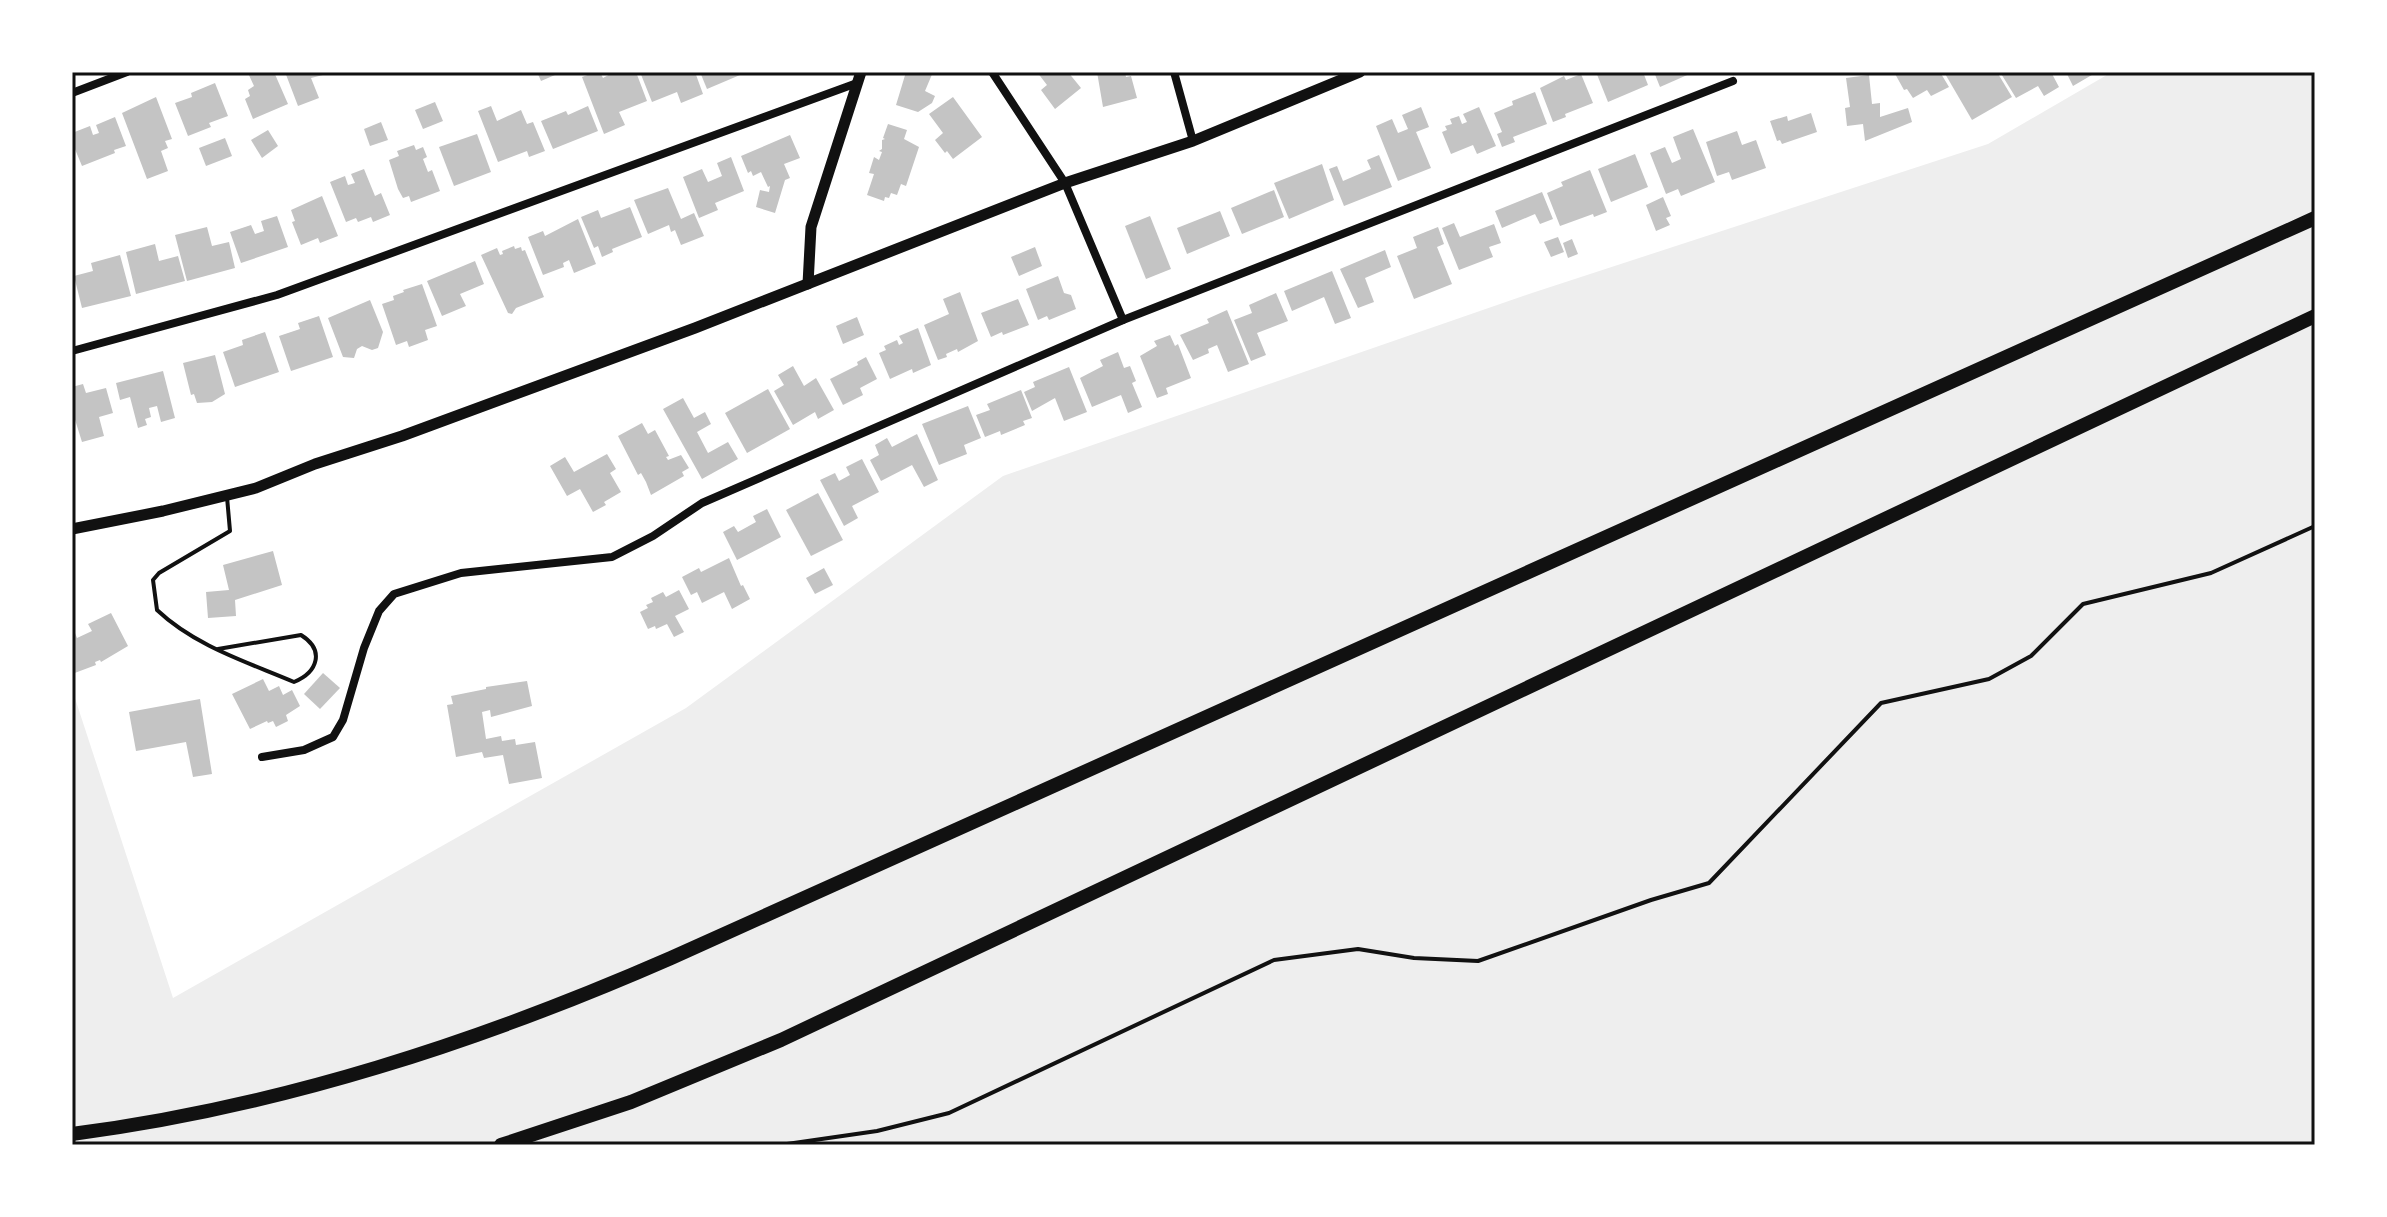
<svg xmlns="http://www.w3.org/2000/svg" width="2387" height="1217" font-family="'Varela Round',sans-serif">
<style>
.green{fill:#eee}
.building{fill:#c4c4c4}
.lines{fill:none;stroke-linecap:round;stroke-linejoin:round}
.service{stroke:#111;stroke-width:4}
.minor{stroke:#111;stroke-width:8}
.secondary{stroke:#111;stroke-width:11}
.motorway{stroke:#111;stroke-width:14}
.neatline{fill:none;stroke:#111;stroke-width:3}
</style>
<rect width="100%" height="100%" fill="#fff"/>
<polygon class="green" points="2112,72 2315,72 2315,1145 72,1145 72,689 173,998 686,708 1003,476 1532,293 1988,144"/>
<g class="building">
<polygon points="251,72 274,72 288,104 253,119 245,99 250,96 248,90 254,86 248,73"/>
<polygon points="285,72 335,72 311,78 319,98 298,106"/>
<polygon points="537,72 562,72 541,81"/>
<polygon points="596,72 600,72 603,78 614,72 636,72 647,101 619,112 625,125 604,134 582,77"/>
<polygon points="640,72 687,72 688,75 695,72 703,94 681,103 677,92 652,102"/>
<polygon points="700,72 739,72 740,75 707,89"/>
<polygon points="906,72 933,72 925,91 935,96 932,103 918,112 896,105"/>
<polygon points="1037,72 1068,72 1081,88 1055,109 1041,90 1047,85"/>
<polygon points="1097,72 1125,72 1126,77 1131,76 1137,98 1103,107"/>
<polygon points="1596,72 1643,72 1648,85 1608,102"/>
<polygon points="1654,72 1694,72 1660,87"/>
<polygon points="1894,72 1940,72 1949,87 1931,96 1927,90 1913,98 1907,89 1904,90"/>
<polygon points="1944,72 1997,72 2012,97 1972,120"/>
<polygon points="2000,72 2051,72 2059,87 2044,96 2038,86 2016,98"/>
<polygon points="2066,72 2097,72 2073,86"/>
<polygon points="1581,74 1593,103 1565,114 1566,117 1553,122 1540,88 1564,76 1566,80"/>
<polygon points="1869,75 1872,104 1880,103 1880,117 1908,108 1912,122 1865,141 1863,124 1847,126 1845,108 1850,107 1846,78"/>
<polygon points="215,83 228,116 209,123 211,127 188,136 175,103 192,97 191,93"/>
<polygon points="1535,92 1547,124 1513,137 1515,142 1502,147 1497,134 1502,132 1494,113 1513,105 1512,101"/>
<polygon points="156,97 172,139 165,141 168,148 161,151 168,171 147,179 122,113"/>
<polygon points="953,97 982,137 953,159 947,151 945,153 935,140 943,133 929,114"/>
<polygon points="435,102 443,121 423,129 415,110"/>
<polygon points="491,106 497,121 521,110 527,124 533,122 545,151 529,157 527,151 498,162 478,111"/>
<polygon points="588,106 598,131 553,149 541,121 566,111 568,115"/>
<polygon points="1421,107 1429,127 1416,132 1431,168 1398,181 1376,126 1392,119 1398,133 1408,129 1402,115"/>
<polygon points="1479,107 1496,146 1477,154 1473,145 1451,154 1442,132 1447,130 1445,126 1452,124 1450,119 1459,116 1462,124 1467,122 1463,114"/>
<polygon points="1811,113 1817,132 1782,144 1780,140 1777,141 1770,121 1787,116 1788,121"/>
<polygon points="115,117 126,146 114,150 115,153 82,166 72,142 72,133 90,126 93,135 99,133 96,125"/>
<polygon points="381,122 388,140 370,146 364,129"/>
<polygon points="888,124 907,130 904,139 919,147 906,186 901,184 897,195 891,193 889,198 885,197 884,201 867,195 874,174 869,173 874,157 879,160 882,152 879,151 882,149 882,140 885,139 883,138"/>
<polygon points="1693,129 1715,182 1681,196 1678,189 1666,194 1650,153 1665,147 1672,163 1681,159 1673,137"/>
<polygon points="268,130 278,146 262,158 251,140"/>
<polygon points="1737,131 1742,145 1756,140 1766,168 1732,180 1729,172 1717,176 1706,142"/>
<polygon points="477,134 491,172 454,186 439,147"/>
<polygon points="790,135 800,158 784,164 790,178 785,180 775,213 756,207 760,190 769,192 770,186 768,187 761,172 753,176 751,171 748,173 741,156"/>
<polygon points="225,138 232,156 206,166 199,148"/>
<polygon points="414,145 416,150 423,147 427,157 423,159 428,172 432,170 440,191 411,202 409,196 403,198 398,189 389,160 399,156 397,151"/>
<polygon points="1635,154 1648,187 1611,202 1598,169"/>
<polygon points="1379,155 1392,187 1344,206 1329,169 1337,166 1343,181 1371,169 1367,160"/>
<polygon points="731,157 744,191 715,203 718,210 699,218 683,177 702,169 708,182 722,176 717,163"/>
<polygon points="1322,164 1334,200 1289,219 1274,183"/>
<polygon points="364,169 375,196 381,193 390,215 373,222 371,217 358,222 356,218 346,222 330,182 345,176 348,185 355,183 351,174"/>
<polygon points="1590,170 1607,212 1594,217 1593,214 1560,226 1547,193 1563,186 1561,182"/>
<polygon points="668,188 681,219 694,213 704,236 681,245 675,230 671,232 669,225 648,234 634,200"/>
<polygon points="1274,190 1284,217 1242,234 1231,208"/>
<polygon points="1542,192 1553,219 1540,224 1535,214 1502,228 1495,211"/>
<polygon points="322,196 338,236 320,243 318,238 301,245 292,222 295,221 291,210"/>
<polygon points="1663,197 1671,216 1666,218 1670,225 1656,231 1646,205"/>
<polygon points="630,207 642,237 612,249 613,252 602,257 598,246 594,248 581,217 598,210 601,218"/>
<polygon points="1220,211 1230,236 1187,254 1177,228"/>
<polygon points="277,216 288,247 241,263 230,232 251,225 255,234 264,231 261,221"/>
<polygon points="1150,216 1171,269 1146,279 1125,226"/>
<polygon points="578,219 596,264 574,273 569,260 563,263 564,267 543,275 528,237 543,231 545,236"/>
<polygon points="1454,223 1460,237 1494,224 1501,243 1489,247 1493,257 1459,270 1442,228"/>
<polygon points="207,227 212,246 229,242 235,268 187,281 175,235"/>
<polygon points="1438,227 1444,244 1437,247 1452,284 1414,299 1397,256 1417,248 1413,237"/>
<polygon points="1558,237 1564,252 1551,257 1544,242"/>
<polygon points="1572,239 1578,254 1568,258 1563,243"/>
<polygon points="155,244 159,261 178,256 185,281 136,294 126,252"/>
<polygon points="514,246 515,249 521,247 522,251 525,250 544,297 516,308 512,314 508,313 481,255 497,248 500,255 503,254 502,251"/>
<polygon points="1035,247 1042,266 1019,276 1011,257"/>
<polygon points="1385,250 1391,267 1365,278 1374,302 1358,308 1340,269"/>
<polygon points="120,255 131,296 82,308 74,276 93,271 91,263"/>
<polygon points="475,261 484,284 460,294 466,306 442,316 427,281"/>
<polygon points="1332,271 1351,318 1335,324 1324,297 1292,311 1284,291"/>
<polygon points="1058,276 1064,293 1071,295 1076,309 1049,320 1047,316 1038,320 1026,289"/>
<polygon points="422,284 437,326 425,330 428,340 409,347 407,341 396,345 382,304 394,300 393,296 404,292 403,290"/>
<polygon points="960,292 978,341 958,352 957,349 946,354 947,357 938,360 924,325 949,314 943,299"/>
<polygon points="1276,293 1288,321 1257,333 1266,355 1251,361 1234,320 1252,313 1249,305"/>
<polygon points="1018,299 1029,325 1003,335 1002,332 991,337 981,313"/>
<polygon points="370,300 383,332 378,348 372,350 362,346 357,349 354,358 343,357 328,318"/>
<polygon points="1227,310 1249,364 1228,372 1217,345 1208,349 1209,353 1193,360 1180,335 1209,323 1207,319"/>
<polygon points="319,316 333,357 291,371 279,336 300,329 298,323"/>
<polygon points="857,317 864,335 843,344 836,326"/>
<polygon points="918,328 931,365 913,373 912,369 890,379 879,353 886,350 884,346 897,340 899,345 903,343 899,336"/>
<polygon points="265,332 279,372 235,387 223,352 243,345 242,340"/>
<polygon points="1170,335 1175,346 1178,344 1191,378 1166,388 1168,394 1157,398 1140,356 1157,346 1154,341"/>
<polygon points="1118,352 1124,368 1130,366 1136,381 1132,383 1142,407 1128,413 1121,395 1092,407 1080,378 1103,366 1100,360"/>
<polygon points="215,355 225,394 212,402 197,403 194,394 191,395 183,363"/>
<polygon points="866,357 877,379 860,388 863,395 843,405 830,379 858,365 857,362"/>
<polygon points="793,366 804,386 816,378 834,410 818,419 815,412 793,425 774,391 784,385 778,375"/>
<polygon points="1069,367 1087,412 1064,421 1055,398 1032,411 1024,392 1035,387 1033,382"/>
<polygon points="163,371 175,418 161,422 157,406 149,408 151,417 145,419 147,425 138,428 130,397 120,400 116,383"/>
<polygon points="83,384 86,393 106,388 113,413 99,417 104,436 82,442 72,410 72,387"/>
<polygon points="768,389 790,429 747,453 725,413"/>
<polygon points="1021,390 1032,418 1023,421 1025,425 1001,435 1000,431 985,437 976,415 990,410 987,404"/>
<polygon points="683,398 694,418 705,412 711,424 697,432 708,453 728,442 738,459 702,479 663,409"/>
<polygon points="968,406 981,438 964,445 967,454 939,465 922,424"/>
<polygon points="642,423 648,434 655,430 669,456 666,457 668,460 681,455 689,468 682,472 684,476 651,495 646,482 641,473 638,475 618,436"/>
<polygon points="917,434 938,480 924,487 912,465 881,481 870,460 879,455 875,445 887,438 892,447"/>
<polygon points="607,454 616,469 610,473 621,492 604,502 606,505 593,512 580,489 567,496 550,466 565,457 574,472"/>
<polygon points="862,459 879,492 852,506 858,518 844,526 820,480 835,473 839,481 850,475 846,467"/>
<polygon points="818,493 843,540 811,556 786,510"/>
<polygon points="767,509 781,537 737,560 723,532 734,526 738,532 756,522 753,516"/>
<polygon points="273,551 282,585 235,600 236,616 208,618 206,592 229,590 223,565"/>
<polygon points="729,558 741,586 743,585 750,599 732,609 724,592 702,603 697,592 691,595 682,577 699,568 701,572"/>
<polygon points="824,568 833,585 815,594 806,578"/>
<polygon points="679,590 689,609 675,616 684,632 674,637 667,624 656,629 655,626 648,629 640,612 648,608 646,605 653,602 651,598 663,592 666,597"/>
<polygon points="111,613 128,646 101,662 100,660 95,662 96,665 72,674 72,634 75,633 77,638 92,631 88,624"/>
<polygon points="323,673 340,688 320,709 304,694"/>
<polygon points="263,679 269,691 279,686 283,695 292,690 300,706 286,715 288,721 276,727 273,721 268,723 267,721 250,729 232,694"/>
<polygon points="527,681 532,706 491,717 490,710 482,712 486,739 501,736 502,741 515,739 516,745 535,742 542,778 509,784 503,755 484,758 482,752 456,757 447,705 453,704 451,696 486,689 486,687"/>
<polygon points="200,699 212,774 193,777 186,742 136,751 129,712"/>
</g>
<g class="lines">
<g class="service">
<path d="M218,649L301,635C325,650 318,672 294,682C247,662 195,646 157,610L153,580L159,573L230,531L227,497"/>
<polyline points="780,1145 877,1131 949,1113 1274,960 1358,949 1414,958 1478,961 1651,900 1709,883 1881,703 1989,679 2031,656 2083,604 2211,573 2315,526"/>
</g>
<g class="minor">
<polyline points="992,72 1065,183 1123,320"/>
<polyline points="1174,72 1193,141"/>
<polyline points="72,93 127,72"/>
<polyline points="72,351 277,295 857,83"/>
<polyline points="262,757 304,750 333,737 343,720 364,648 379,611 394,594 461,573 612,557 653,536 702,503 1123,320 1733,81"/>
</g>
<g class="secondary">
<polyline points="808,284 811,227 861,72"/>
<polyline points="72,529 163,511 256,488 315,464 402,436 695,328 1065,183 1193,141 1360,72"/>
</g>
<g class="motorway">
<path d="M72,1134C280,1107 479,1042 671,958L2315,218"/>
<polyline points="501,1145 631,1102 781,1040 2315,316"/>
</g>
</g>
<rect width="2387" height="1217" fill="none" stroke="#ffffff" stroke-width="148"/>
<rect x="74" y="74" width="2239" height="1069" class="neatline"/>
</svg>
